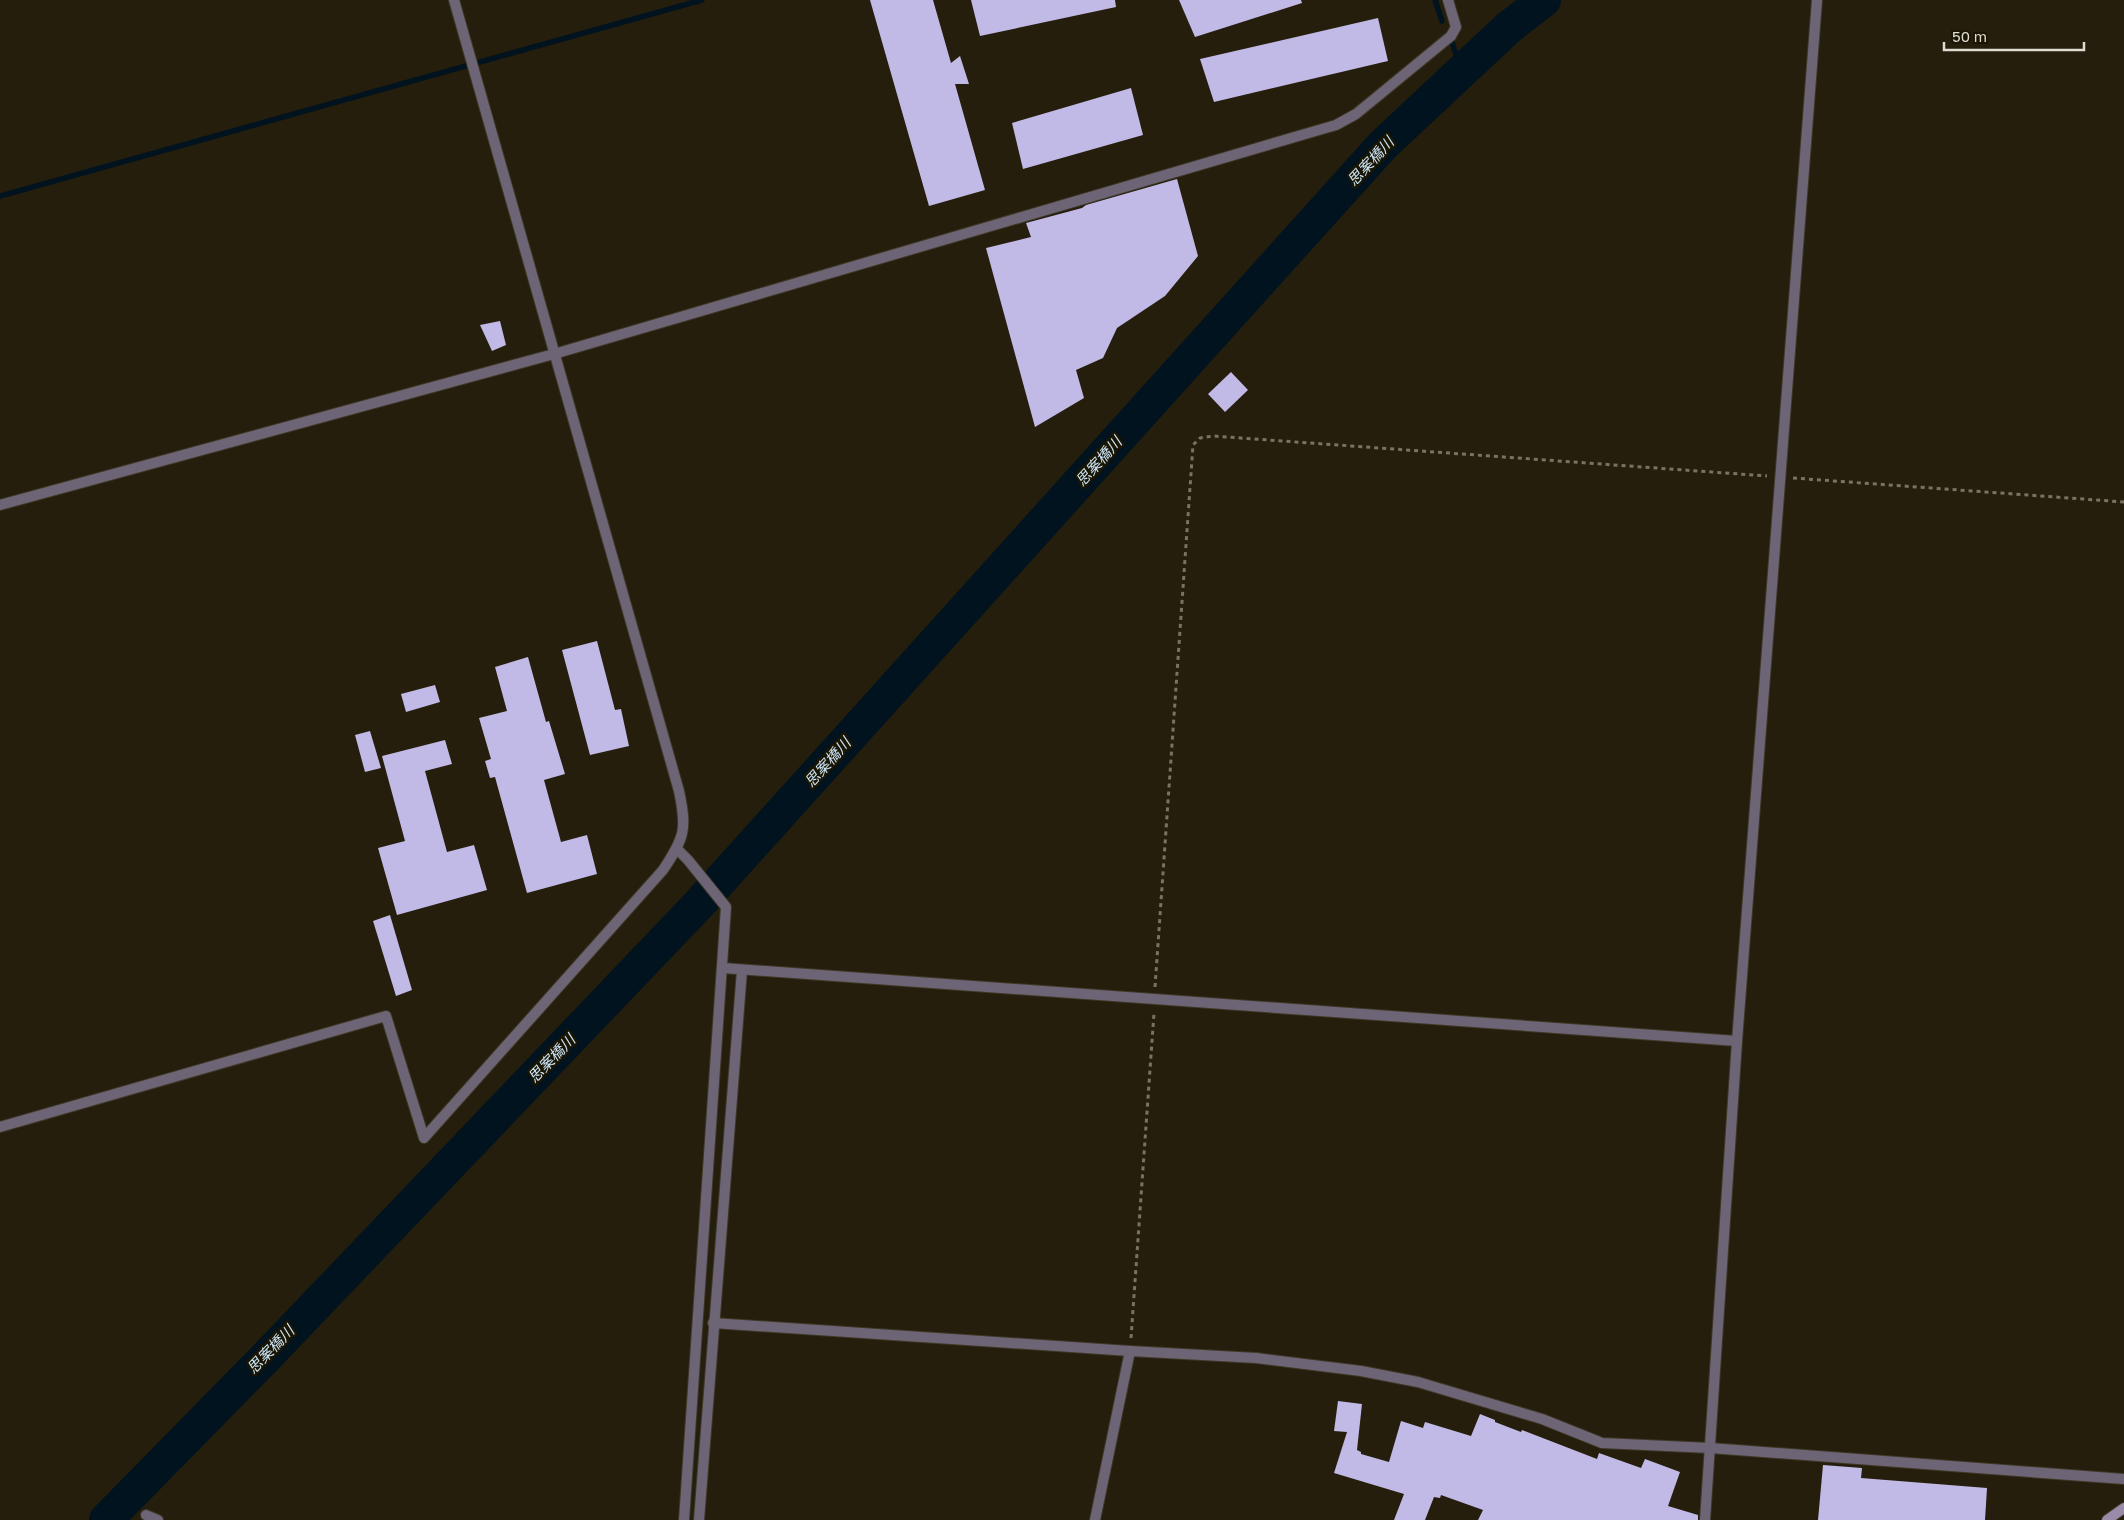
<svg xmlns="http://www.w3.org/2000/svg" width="2124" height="1520" font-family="'Golos Text','Noto Sans JP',sans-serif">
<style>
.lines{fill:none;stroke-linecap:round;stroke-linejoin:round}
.stream{stroke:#00131f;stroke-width:5.5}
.river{stroke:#00131f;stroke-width:34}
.building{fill:#c2bae6}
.street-casing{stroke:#3f3827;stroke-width:12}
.secondary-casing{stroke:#3f3827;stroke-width:12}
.path{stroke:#787364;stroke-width:3;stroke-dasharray:4 4;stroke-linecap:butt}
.street{stroke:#6d6576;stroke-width:10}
.secondary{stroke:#9a8ca8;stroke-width:10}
.labels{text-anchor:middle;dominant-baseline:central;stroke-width:5;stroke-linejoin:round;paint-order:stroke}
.water-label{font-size:15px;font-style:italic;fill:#cce7f9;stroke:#1b1504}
</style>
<rect width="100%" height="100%" fill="#251e0c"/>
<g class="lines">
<g class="stream">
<polyline points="1435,0 1442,21"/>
<polyline points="1452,42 1461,71"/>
<polyline points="0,196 702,0"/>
</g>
<polyline class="river" points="106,1520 268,1355 700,903 1383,145 1508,28 1544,0"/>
</g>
<g class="building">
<polygon points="870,0 933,0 951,63 960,56 969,84 955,84 985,190 929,206"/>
<polygon points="971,0 1115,0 1116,7 980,36"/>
<polygon points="1179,0 1301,0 1302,3 1195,37"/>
<polygon points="1378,18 1388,61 1214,102 1200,59"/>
<polygon points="1131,88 1143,135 1023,169 1012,123"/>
<polygon points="1177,179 1198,256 1165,296 1117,328 1103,358 1076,370 1084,398 1035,427 986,248 1031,237 1026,223 1082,208 1086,205"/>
<polygon points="500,321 506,345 492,351 480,325"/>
<polygon points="1231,372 1248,390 1225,412 1208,394"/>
<polygon points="597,641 615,710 621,709 629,746 590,755 562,650"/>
<polygon points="528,657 546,722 549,721 565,774 544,780 561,842 587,835 597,874 527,893 495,777 490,778 485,761 491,759 479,718 507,711 495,667"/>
<polygon points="435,685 440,702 406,712 401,694"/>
<polygon points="370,731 381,768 365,772 355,735"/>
<polygon points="445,740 452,764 425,771 447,852 474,845 487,890 397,915 378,848 405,841 382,756"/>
<polygon points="390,915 412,990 396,996 373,921"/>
<polygon points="1338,1401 1362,1404 1357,1450 1361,1452 1361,1454 1389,1462 1401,1421 1423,1428 1425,1422 1471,1436 1480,1414 1495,1420 1495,1422 1521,1432 1522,1430 1597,1459 1599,1453 1641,1468 1645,1459 1680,1472 1668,1506 1698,1515 1698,1520 1478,1520 1483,1510 1441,1495 1440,1498 1434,1497 1425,1520 1394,1520 1404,1494 1334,1473 1347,1432 1334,1431"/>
<polygon points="1823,1465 1862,1468 1861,1478 1987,1488 1985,1520 1818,1520"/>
</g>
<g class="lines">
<defs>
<g id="street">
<polyline points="0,505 554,354 1336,125 1356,114 1451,36 1456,27 1448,0"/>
<polyline points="677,849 688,860 726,907 684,1520"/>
<polyline points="723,968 1737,1041"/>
<path d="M0,1127L386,1016L424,1138L663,870C685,837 687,829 679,791L454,0"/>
<polyline points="713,1323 1130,1351 1256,1358 1361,1371 1418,1382 1542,1419 1602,1443 1710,1448 2124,1479"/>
<polyline points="146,1515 158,1520"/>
<polyline points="699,1520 742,970"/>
<polyline points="1095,1520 1130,1351"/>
<polyline points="1705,1520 1737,1041 1817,0"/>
</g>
<polyline id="secondary" points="2107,1520 2124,1508"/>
</defs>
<use href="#street" class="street-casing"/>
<use href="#secondary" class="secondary-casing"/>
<g class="path">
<polyline points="1793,478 2124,502"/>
<polyline points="1155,987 1193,445 1200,438 1213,436 1767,476"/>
<polyline points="1131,1338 1154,1013"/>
</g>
<use href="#street" class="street"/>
<use href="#secondary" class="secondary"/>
</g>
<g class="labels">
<g class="water-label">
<text transform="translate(1370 161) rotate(-47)">思案橋川</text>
<text transform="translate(1098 461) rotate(-48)">思案橋川</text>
<text transform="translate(827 762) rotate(-48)">思案橋川</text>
<text transform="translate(551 1058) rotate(-46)">思案橋川</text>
<text transform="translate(270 1349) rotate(-46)">思案橋川</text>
</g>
</g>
<path d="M1944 42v8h140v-8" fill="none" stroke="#dfdbd0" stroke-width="2.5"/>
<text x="1952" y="42" font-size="15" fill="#dfdbd0" stroke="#1b1504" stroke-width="4" paint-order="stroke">50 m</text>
</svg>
